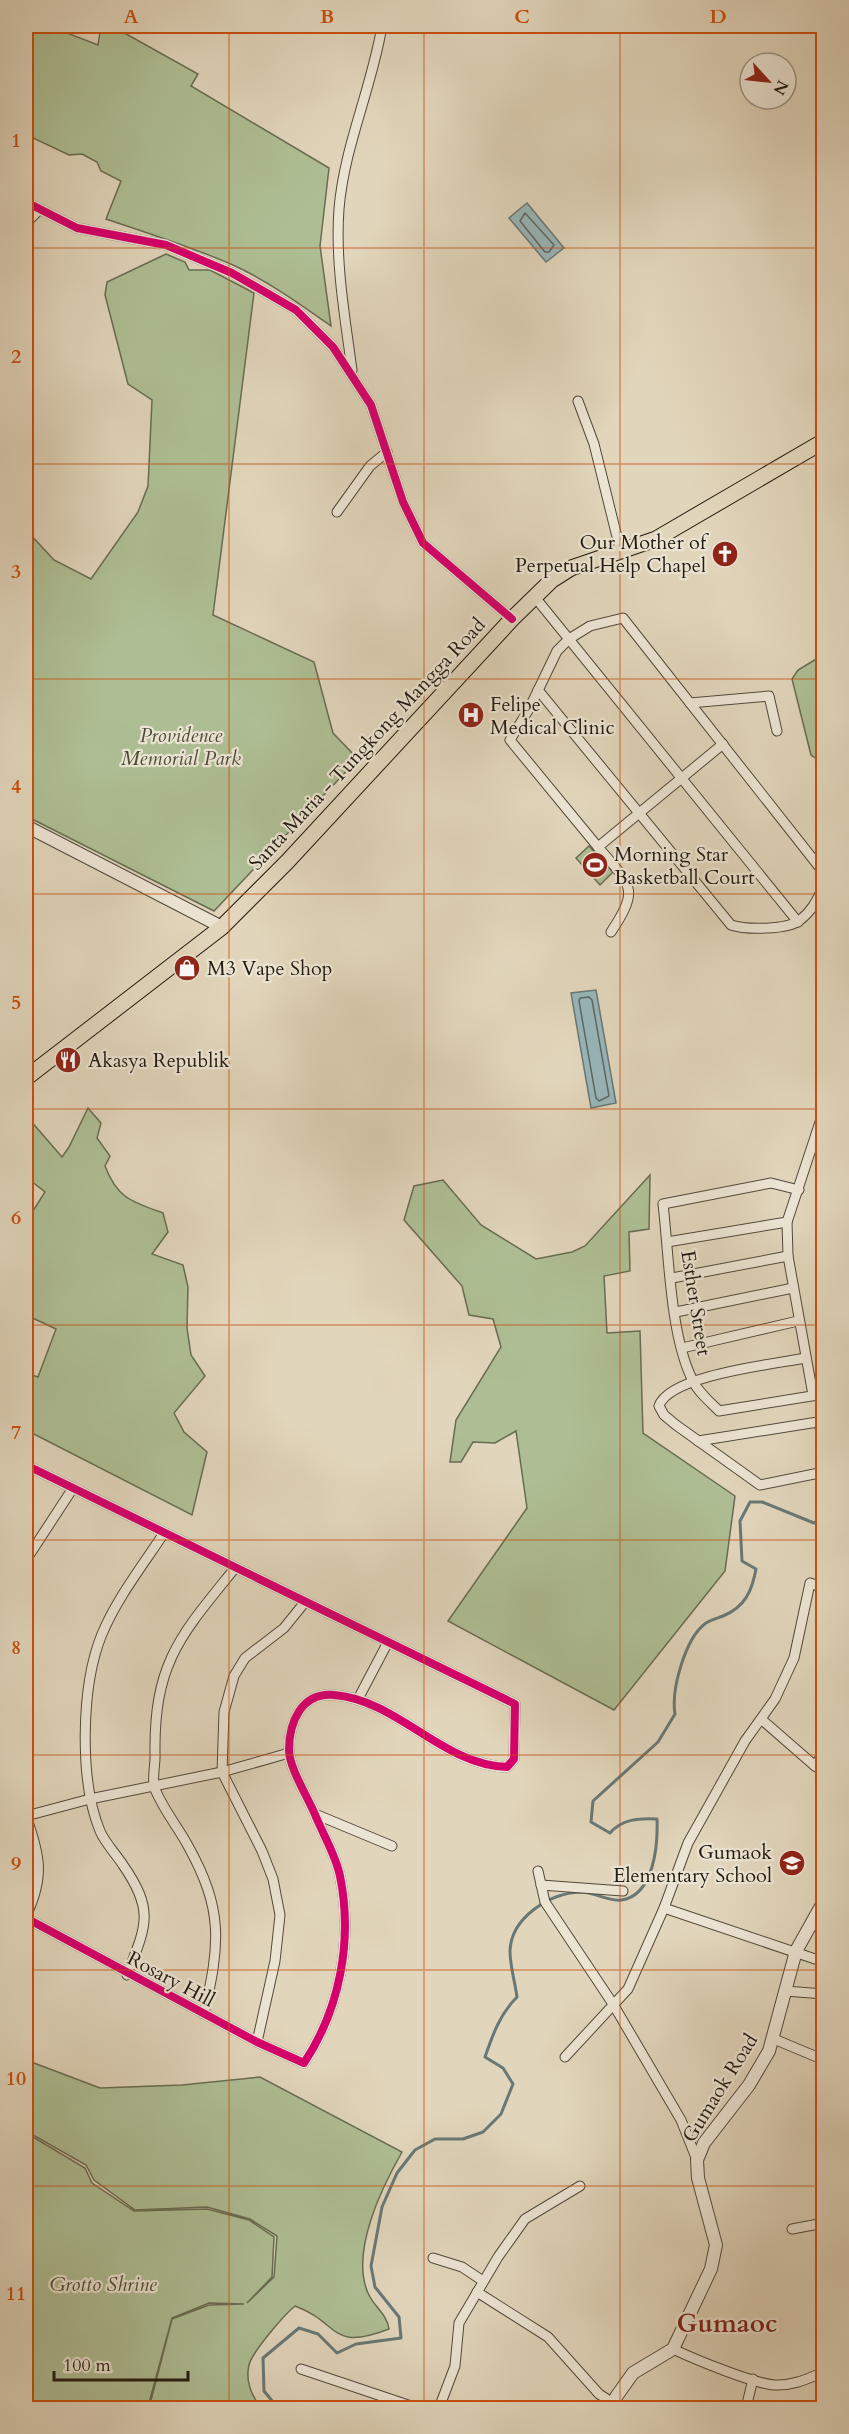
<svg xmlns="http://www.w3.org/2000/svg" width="849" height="2434" font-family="Cardo,serif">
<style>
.green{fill:#aebe94;stroke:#686c52;stroke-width:1.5}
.water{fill:#98b6ba;stroke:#687876;stroke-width:1.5}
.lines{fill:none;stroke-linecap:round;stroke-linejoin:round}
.shore{stroke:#5c6865;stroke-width:1.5}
.stream{stroke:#687876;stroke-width:3}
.minor-casing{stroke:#51493b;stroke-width:11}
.tertiary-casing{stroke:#51493b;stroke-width:14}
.primary-casing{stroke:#211a10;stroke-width:17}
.minor{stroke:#ece4d3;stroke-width:9}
.tertiary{stroke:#ece4d3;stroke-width:12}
.primary{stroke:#e1d5bb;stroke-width:15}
.cycleway-casing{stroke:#ece4d3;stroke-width:11}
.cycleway{stroke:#d6006c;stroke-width:8}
.grid{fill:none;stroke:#ca500d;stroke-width:1.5;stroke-opacity:0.55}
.labels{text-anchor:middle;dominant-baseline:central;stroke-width:4.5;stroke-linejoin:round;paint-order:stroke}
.poi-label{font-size:20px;fill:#211a10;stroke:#ece4d3;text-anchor:start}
.park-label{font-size:20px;font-style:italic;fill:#4b4b38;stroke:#ece4d3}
.street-label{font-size:20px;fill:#211a10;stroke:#ece4d3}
.district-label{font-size:26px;font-weight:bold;fill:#7a1f14;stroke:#ece4d3}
.neatline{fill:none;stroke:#ca500d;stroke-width:2}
.grid-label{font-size:20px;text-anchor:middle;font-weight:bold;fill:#ca500d}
</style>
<rect width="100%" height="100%" fill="#e1d5bb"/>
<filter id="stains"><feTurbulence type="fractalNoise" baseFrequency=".00333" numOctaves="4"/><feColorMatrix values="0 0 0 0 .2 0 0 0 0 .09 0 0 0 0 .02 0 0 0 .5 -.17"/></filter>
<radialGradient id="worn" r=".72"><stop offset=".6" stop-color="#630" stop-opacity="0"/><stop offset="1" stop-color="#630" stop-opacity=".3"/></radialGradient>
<g class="green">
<path d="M26,26H49L98,45L101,26H112L198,74L191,86L329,168L320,246L331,326C300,304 268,281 233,265C192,247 148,233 106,219L121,181L101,171L97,162L82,154L69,155L33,138L26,126Z"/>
<polygon points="166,254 185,262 189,270 210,270 254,293 213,615 314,662 333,733 358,759 214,911 26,816 26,530 54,560 91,579 138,512 148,486 152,400 128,384 105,295 107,282"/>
<polygon points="821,656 823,656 823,763 811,755 792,679 798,670"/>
<polygon points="589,846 613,872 600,885 576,858"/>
<path d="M88,1108L101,1123L97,1138L110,1156L105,1166C117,1198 132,1202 163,1213L168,1232L152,1254L183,1265L188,1287L187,1328L191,1355L205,1376L174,1413L184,1432L207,1452L192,1515L26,1430V1373L38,1377L56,1329L26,1315V1222L45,1192L26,1177V1126L30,1120L62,1157L69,1147Z"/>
<polygon points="650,1175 649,1229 629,1232 630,1271 604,1276 607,1333 640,1331 643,1433 735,1496 725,1571 614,1710 448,1621 527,1508 516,1431 495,1443 473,1442 461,1462 450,1462 456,1420 501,1347 493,1319 469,1315 462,1286 404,1220 414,1186 443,1180 481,1225 536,1259 572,1252 585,1246"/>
<path d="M26,2060L100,2088L182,2085L260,2077L402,2152C382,2187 350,2252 368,2293C374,2307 387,2314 389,2329C329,2352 341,2323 295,2306C284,2315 252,2352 249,2365C245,2381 252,2396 261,2408H149L172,2319L209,2305L244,2304L209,2303L172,2318L149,2403L143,2408H26V2148L28,2134L85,2168L92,2183L134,2211L207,2209L249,2220L274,2237L272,2277L247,2303L274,2277L277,2236L250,2219L207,2207L135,2210L94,2180L86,2165L26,2131Z"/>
</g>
<g class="water">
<polygon points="527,203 564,248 546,262 509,218"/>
<polygon points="596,990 616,1103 591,1108 571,993"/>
</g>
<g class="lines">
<g class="shore">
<polygon points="525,213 554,245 549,252 545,252 520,221"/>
<polygon points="589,997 592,1000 609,1096 599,1101 596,1098 579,1001 580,998"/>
</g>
<path class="stream" d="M278,2408L264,2391L263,2358L299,2328L318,2334L337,2353L356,2344L401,2338L399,2317L375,2287L371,2266L382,2207L397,2173L415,2150L435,2139H463L483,2132L501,2114L513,2084L503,2068L485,2057C493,2034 500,2014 517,1997C515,1982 510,1966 510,1951C511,1918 549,1893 581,1892C594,1892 609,1902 621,1900C654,1896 658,1845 657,1819C639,1818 622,1819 610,1833L591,1822L593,1801L658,1742L675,1714C671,1690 685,1638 706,1623C710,1620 718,1618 723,1616C745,1607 752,1591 756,1569L742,1561L740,1521L750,1502H762L814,1523L824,1517"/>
<defs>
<g id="minor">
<polyline points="26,202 77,228 166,245 232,273 296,310 333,347 371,405 403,502 423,543 512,619"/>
<polyline points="26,223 40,209"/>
<path d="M352,370C345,317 335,262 339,209C344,147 372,87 382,26"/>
<polyline points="578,401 594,444 621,553"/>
<polyline points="337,512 370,466 387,452"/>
<polyline points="534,596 798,922"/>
<path d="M538,690L731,925C746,930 788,930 800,920C812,911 817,900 824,886"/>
<polyline points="690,703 769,696 777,731"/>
<polyline points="598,847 510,740 529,709 557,651 569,639 590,626 623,618 824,873"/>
<path d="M611,932C641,887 630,885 598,847L723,744"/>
<path d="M799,1190L771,1183L663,1204C669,1255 670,1334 692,1379C697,1391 710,1402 719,1411L824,1394"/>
<polyline points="667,1242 787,1222"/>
<polyline points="672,1278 788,1256"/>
<polyline points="676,1312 793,1288"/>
<polyline points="682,1348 798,1321"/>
<path d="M806,1358C775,1364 669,1375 659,1406L664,1415L676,1425L760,1485L824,1472"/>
<polyline points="813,1395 788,1256 787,1222 824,1110"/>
<polyline points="819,1422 824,1449"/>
<polyline points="698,1441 824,1421"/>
<path d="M26,1465L515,1704L514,1759L507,1767C442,1765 398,1700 334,1695C301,1692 289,1723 289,1750C289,1768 309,1799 316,1817C324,1836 336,1856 340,1876C353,1940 340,2009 304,2063L257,2042L26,1918"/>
<polyline points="26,1560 73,1488"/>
<polyline points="358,1699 388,1642"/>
<polyline points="761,1719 815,1766"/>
<polyline points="824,1752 815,1766 824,1772"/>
<polyline points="315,1814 392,1846"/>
<polyline points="26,1816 90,1799 222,1772 289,1753"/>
<polyline points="538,1871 545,1902 613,2004 681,2120 697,2160"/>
<polyline points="541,1885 623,1891"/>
<polyline points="664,1908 824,1962"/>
<path d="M26,1916C45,1877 40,1855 26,1816"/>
<path d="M127,1975C146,1926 155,1911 123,1865C116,1854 105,1843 100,1831C79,1780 81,1685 102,1634C117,1598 143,1565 164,1533"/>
<polyline points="785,1991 824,1994"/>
<path d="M204,2014C220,1943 224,1910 187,1844C177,1826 163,1809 155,1789C151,1780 156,1764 155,1753C154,1662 181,1635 235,1568"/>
<polyline points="774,2039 824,2060"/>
<polyline points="257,2042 275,1961 280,1915 273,1879 262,1851 222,1772 224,1712 234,1676 245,1658 284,1628 305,1602"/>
<polyline points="565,2057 628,1989 664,1908 688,1843 745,1741 775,1699 794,1658 810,1583 824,1588"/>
<polyline points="792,2229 824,2223"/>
<polyline points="433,2258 462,2267 483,2281"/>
<polyline points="477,2292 548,2337 599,2394 613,2403"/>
<path d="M673,2349C694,2359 752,2383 774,2385C792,2386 807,2379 824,2372"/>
<polyline points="301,2369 417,2408"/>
<polyline points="439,2408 455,2366 459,2323 498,2257 525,2219 580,2186"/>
<polyline points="746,2408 753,2379"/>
</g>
<g id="tertiary">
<polyline points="26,826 222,927"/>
<polyline points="612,2408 616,2397 633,2373 673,2349 711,2269 716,2245 698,2178 697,2160 704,2143 749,2085 769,2051 796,1951 824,1901"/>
</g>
<polyline id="primary" points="26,1078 222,927 287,862 512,619 552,580 571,568 656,539 824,441"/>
</defs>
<use href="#minor" class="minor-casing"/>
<use href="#tertiary" class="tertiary-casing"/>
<use href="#primary" class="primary-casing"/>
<use href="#minor" class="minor"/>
<use href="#tertiary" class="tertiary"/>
<use href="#primary" class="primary"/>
<defs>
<g id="cycleway">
<polyline points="26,202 77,228 166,245 232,273 296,310 333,347 371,405 403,502 423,543 512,619"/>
<path d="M26,1465L515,1704L514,1759L507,1767C442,1765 398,1700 334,1695C301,1692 289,1723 289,1750C289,1768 309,1799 316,1817C324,1836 336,1856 340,1876C353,1940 340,2009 304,2063L257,2042L26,1918"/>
</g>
</defs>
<use href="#cycleway" class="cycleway-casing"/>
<use href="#cycleway" class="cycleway"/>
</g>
<path class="grid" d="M229,26V2408M424,26V2408M620,26V2408M26,248H824M26,464H824M26,679H824M26,894H824M26,1109H824M26,1325H824M26,1540H824M26,1755H824M26,1970H824M26,2186H824"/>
<defs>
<symbol id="church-disc" viewBox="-11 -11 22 22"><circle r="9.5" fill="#8f2418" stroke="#ece4d3"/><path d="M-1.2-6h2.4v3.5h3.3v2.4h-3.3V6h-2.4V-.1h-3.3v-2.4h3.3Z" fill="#fff"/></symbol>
<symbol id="hospital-disc" viewBox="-11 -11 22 22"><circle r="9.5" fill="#8f2418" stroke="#ece4d3"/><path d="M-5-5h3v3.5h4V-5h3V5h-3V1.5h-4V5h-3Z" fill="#fff"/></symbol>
<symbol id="stadium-disc" viewBox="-11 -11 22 22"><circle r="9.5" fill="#8f2418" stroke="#ece4d3"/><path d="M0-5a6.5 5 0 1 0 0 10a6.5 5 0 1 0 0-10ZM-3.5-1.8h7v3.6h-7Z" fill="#fff"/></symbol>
<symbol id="shop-disc" viewBox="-11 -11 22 22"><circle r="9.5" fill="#8f2418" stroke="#ece4d3"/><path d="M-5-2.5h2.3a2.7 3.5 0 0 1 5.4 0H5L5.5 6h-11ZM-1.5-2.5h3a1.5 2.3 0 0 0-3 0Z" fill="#fff"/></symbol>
<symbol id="restaurant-disc" viewBox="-11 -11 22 22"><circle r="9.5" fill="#8f2418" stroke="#ece4d3"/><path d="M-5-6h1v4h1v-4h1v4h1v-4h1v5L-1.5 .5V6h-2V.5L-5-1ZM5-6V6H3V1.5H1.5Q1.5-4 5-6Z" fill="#fff"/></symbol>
<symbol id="school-disc" viewBox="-11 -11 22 22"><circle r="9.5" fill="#8f2418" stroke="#ece4d3"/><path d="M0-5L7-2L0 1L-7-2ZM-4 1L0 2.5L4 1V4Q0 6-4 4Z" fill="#fff"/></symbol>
</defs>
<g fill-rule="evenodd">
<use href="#church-disc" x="710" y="539" width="30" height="30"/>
<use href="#hospital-disc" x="456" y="700" width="30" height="30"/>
<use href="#stadium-disc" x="580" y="850" width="30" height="30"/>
<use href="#shop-disc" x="172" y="953" width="30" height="30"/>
<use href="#restaurant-disc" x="53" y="1045" width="30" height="30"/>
<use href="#school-disc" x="777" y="1848" width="30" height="30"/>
</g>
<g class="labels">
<g class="poi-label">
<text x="706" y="542" text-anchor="end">Our Mother of<tspan x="706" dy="23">Perpetual Help Chapel</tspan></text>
<text x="490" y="704">Felipe<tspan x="490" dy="23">Medical Clinic</tspan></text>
<text x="614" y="854">Morning Star<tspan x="614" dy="23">Basketball Court</tspan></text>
<text x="207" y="968">M3 Vape Shop</text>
<text x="88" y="1060">Akasya Republik</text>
<text x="772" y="1852" text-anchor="end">Gumaok<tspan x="772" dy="23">Elementary School</tspan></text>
</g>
<g class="park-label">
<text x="181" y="735">Providence<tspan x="181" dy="23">Memorial Park</tspan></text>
<text x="103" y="2284">Grotto Shrine</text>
</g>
<g class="street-label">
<text transform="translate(367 744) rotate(-47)">Santa Maria - Tungkong Mangga Road</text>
<text transform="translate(696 1303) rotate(81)">Esther Street</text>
<text transform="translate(171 1979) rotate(28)">Rosary Hill</text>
<text transform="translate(720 2088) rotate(-58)">Gumaok Road</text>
</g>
<g class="district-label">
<text x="727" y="2323">Gumaoc</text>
</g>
</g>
<rect width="849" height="2434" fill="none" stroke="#e1d5bb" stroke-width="66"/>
<g transform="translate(768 81) rotate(117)"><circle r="28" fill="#ece4d3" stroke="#9b9385" stroke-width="1.5"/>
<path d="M0-4.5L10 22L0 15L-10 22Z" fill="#8f2418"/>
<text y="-9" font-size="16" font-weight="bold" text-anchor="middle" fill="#211a10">N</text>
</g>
<path d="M54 2371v9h134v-9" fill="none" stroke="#211a10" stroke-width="3"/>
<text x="63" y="2371" font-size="18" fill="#211a10" stroke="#ece4d3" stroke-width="4.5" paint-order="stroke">100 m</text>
<rect x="33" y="33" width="783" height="2368" class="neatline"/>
<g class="grid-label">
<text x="131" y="23">A</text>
<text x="327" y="23">B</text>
<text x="522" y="23">C</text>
<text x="718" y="23">D</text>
<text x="16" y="147">1</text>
<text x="16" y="363">2</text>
<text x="16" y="578">3</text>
<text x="16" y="793">4</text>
<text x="16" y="1009">5</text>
<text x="16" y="1224">6</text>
<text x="16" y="1439">7</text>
<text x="16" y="1654">8</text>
<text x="16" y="1870">9</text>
<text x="16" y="2085">10</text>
<text x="16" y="2300">11</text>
</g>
<rect width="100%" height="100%" filter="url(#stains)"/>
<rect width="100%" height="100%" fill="url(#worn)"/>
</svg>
